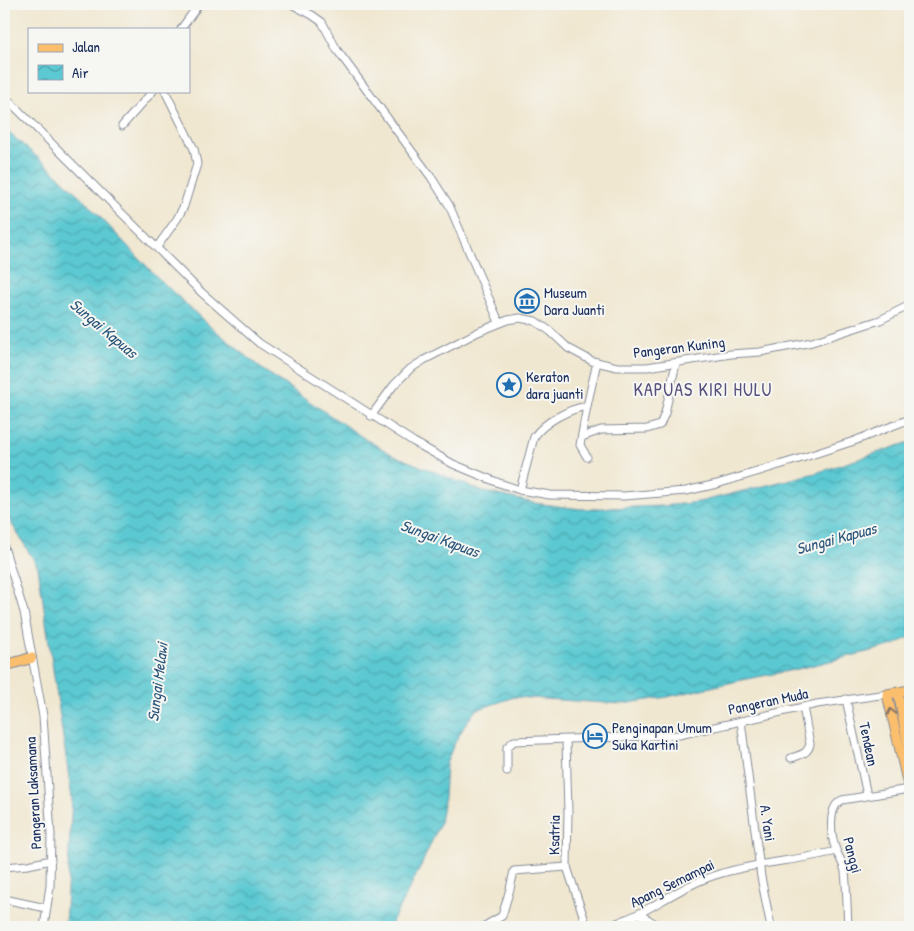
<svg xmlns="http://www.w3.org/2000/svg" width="914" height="931" font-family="'Patrick Hand',sans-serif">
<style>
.built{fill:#e8d2ee}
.water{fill:url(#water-waves);stroke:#3c7c98}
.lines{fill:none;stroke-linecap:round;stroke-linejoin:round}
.minor-casing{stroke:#868b97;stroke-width:9}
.major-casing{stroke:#868b97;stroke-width:11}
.highway-casing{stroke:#868b97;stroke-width:12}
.minor{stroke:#fff;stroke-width:7}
.major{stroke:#fabe6d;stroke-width:9}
.highway{stroke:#fabe6d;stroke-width:10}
.oneway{stroke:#8a7666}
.labels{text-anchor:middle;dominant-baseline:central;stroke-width:4;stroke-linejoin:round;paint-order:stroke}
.poi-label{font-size:15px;fill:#1b2f5e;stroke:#f6f6f2;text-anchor:start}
.street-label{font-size:15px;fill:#1b2f5e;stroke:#f6f6f2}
.water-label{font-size:16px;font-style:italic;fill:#2b567b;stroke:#f6f6f2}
.quarter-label{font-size:18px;letter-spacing:1px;fill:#58517e;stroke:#f6f6f2}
</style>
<defs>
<pattern id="water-waves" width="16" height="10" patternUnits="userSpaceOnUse" patternTransform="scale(1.25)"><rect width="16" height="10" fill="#5cc9d2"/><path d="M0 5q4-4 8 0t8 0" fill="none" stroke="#4ba4ae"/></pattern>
</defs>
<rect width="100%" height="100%" fill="#f6f6f2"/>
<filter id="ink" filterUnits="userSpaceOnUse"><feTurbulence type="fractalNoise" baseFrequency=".02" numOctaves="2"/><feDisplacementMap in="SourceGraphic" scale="10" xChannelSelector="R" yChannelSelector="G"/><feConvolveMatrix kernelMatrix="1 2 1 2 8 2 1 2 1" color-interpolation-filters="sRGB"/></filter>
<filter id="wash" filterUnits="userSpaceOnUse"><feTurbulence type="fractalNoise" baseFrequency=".0096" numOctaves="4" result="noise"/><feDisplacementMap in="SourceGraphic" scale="20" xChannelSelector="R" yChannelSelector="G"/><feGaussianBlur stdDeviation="1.12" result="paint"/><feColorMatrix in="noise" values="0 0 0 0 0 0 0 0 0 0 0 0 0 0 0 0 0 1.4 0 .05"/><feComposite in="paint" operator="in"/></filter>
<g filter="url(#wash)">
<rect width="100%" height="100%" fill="#f0e7d0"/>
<polygon class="built" points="910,692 910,743 899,693"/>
<polygon class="water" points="4,129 48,166 85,201 155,275 204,321 263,370 362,437 393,455 481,491 534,503 580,509 663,506 699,502 816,473 910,442 910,637 894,645 875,650 793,670 742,680 667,697 622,704 514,697 476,710 466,723 453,746 446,764 444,797 440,823 419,870 389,927 65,927 72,798 38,567 4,511"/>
</g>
<g filter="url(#ink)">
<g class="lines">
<defs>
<g id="minor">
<polyline points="291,4 312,15 322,22 337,50 431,177 449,205 499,322"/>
<polyline points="181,29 199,4"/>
<polyline points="4,96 201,292 259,343 414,442 453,464 499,483 520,490 550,495 624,496 686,491 717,484 802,458 854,441 910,419"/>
<polyline points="122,126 153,91"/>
<polyline points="157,247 177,219 184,206 197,164 194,149 165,91"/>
<polyline points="371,416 394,385 410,369 424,360 478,332 508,320 520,318 535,321 550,331 568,348 592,361 617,367 647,367 731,354 760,352 812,342 880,320 910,305"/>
<polyline points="582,437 601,430 647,429 660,425 665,413 676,363"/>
<polyline points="587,457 580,445 587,406"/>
<path d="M520,490L534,437C544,422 569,409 587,406L597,362"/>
<polyline points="4,547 24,612 43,716 51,835 50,886 44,927"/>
<polyline points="846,699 867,795"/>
<polyline points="741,721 761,877 771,927"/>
<polyline points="566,740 568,812 567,867 587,927"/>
<path d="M791,758C800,755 808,754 810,744L803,707"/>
<polyline points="507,771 507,747 514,741 679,735 817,704 887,694"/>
<polyline points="4,867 28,865 51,860"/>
<polyline points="4,899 46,908"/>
<polyline points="639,914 661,927"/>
<polyline points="483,927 502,916 510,889 514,871 567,867"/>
<path d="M609,927C619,922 630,918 640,913C666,899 691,882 719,874C757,862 798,861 836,851"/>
<path d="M848,927C847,909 847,890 845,872C844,864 839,858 836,850C831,837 827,807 842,800L909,789"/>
</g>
<g id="major">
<polyline points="910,690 887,694 910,794"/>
<polyline points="898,692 910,757"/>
</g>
<polyline id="highway" points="4,666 31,658"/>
</defs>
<use href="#minor" class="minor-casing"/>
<use href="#major" class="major-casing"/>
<use href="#highway" class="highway-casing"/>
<use href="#minor" class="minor"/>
<use href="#major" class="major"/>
<use href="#highway" class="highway"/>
</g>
<defs><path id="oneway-chevron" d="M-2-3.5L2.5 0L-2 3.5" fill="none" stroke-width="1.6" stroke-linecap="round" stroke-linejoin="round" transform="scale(1.25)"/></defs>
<use class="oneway" href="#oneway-chevron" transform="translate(891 712) rotate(-103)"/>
</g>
<defs>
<symbol id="museum-ring" viewBox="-11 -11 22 22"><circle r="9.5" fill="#f6f6f2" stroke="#1f6fb2" stroke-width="1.5"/><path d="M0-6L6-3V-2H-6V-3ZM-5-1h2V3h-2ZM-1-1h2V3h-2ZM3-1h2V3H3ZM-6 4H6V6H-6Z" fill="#1f6fb2"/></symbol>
<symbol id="sight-ring" viewBox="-11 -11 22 22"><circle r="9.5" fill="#f6f6f2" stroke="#1f6fb2" stroke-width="1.5"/><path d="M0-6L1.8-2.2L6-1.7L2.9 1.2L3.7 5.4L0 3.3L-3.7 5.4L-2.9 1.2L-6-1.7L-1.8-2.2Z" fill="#1f6fb2"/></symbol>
<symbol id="hotel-ring" viewBox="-11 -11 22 22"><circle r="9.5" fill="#f6f6f2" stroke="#1f6fb2" stroke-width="1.5"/><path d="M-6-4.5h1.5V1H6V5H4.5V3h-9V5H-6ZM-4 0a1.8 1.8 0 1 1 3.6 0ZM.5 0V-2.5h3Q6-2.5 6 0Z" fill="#1f6fb2"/></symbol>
</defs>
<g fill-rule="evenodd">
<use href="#museum-ring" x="513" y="287" width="28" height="28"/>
<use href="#sight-ring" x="495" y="371" width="28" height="28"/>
<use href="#hotel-ring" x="581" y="722" width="28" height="28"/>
</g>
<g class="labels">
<g class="poi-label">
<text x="544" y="292">Museum<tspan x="544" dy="17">Dara Juanti</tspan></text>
<text x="526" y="376">Keraton<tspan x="526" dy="17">dara juanti</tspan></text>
<text x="612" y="727">Penginapan Umum<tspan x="612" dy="17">Suka Kartini</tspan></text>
</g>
<g class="street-label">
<text transform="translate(679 347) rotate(-7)">Pangeran Kuning</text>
<text transform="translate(768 701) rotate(-12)">Pangeran Muda</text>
<text transform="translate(869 744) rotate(78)">Tendean</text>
<text transform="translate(33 793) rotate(-93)">Pangeran Laksamana</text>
<text transform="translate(768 823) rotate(82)">A. Yani</text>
<text transform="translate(554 835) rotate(-89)">Ksatria</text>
<text transform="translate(853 855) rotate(75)">Panggi</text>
<text transform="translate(672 883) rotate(-26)">Apang Semampai</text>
</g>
<g class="water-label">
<text transform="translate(104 328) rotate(40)">Sungai Kapuas</text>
<text transform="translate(440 538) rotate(20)">Sungai Kapuas</text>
<text transform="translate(836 538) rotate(-15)">Sungai Kapuas</text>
<text transform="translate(157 682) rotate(-83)">Sungai Melawi</text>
</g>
<g class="quarter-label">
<text x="703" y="389">KAPUAS KIRI HULU</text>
</g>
</g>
<rect width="914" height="931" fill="none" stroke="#f6f6f2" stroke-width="20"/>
<rect x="28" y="28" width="162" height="65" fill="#f6f6f2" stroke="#9ea6b7"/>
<rect x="38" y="44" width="25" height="8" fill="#fabe6d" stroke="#9ea6b7"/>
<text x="72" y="52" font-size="15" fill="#1b2f5e">Jalan</text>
<rect x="38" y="65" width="25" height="15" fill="url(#water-waves)" stroke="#9ea6b7"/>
<text x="72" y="78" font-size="15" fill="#1b2f5e">Air</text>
</svg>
